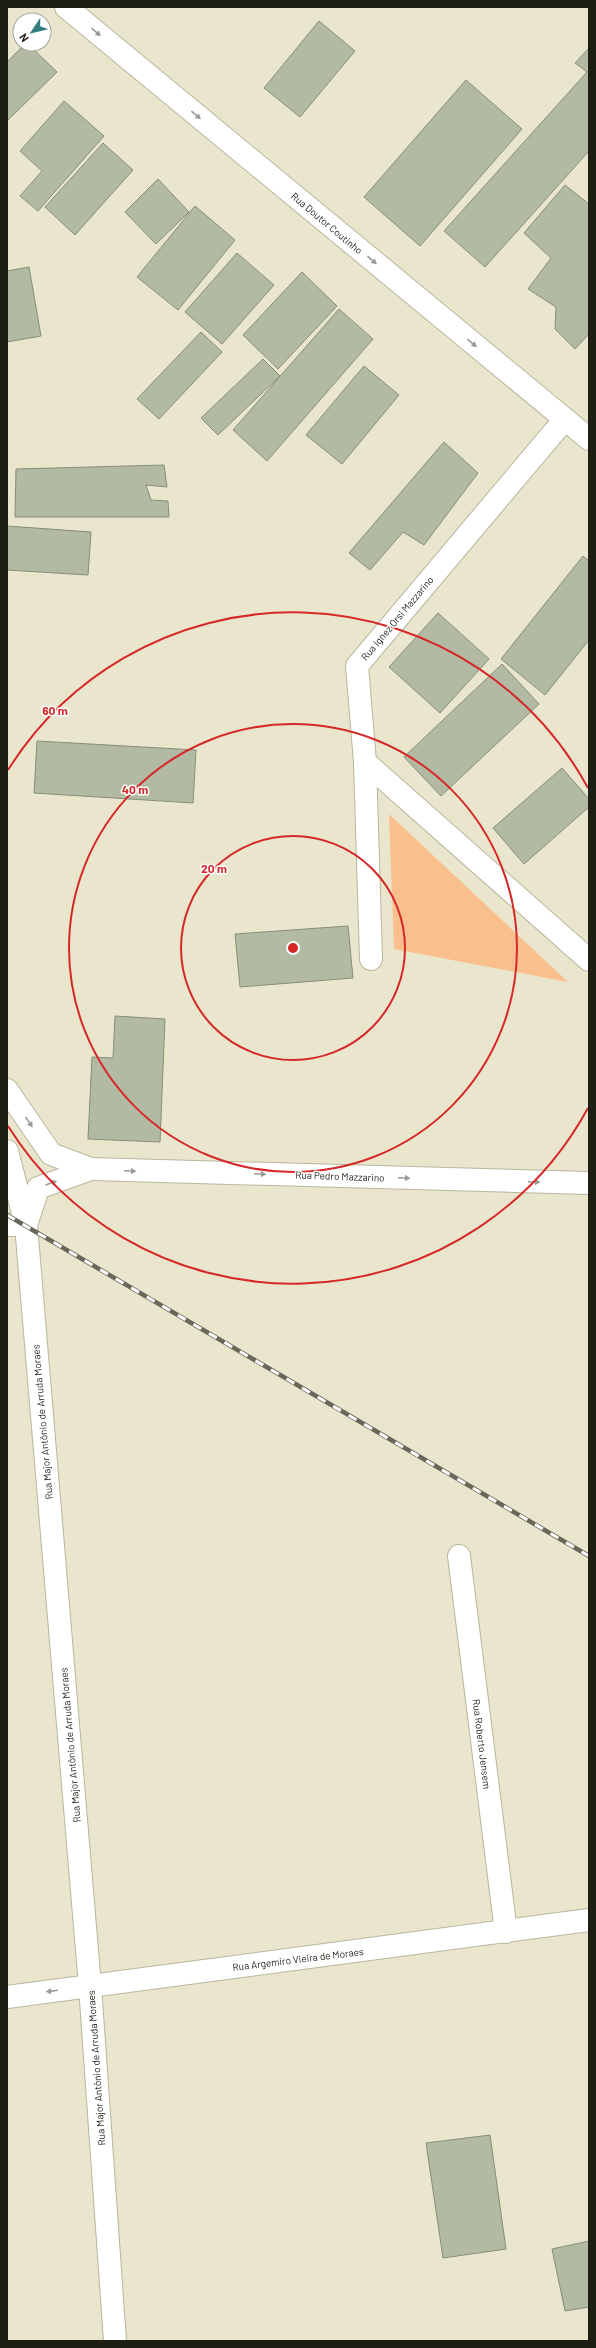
<svg xmlns="http://www.w3.org/2000/svg" width="596" height="2348" font-family="Barlow,sans-serif">
<style>
.green{fill:#f9c08d}
.building{fill:#b3baa3;stroke:#878e77}
.lines{fill:none;stroke-linecap:round;stroke-linejoin:round}
.street-casing{stroke:#b9b69e;stroke-width:24}
.secondary-casing{stroke:#b9b69e;stroke-width:24}
.street{stroke:#fff;stroke-width:22}
.secondary{stroke:#fff;stroke-width:22}
.rail-casing{stroke:#696759;stroke-width:4.5}
.rail{stroke:#fff;stroke-width:3;stroke-dasharray:9;stroke-linecap:butt}
.oneway{fill:#9a9a96}
.ring{fill:none;stroke:#d62828;stroke-width:2}
.labels{text-anchor:middle;dominant-baseline:central;stroke-width:3;stroke-linejoin:round;paint-order:stroke}
.street-label{font-size:10px;fill:#1f1e15;stroke:#fff}
.centre{fill:#d62828;stroke:#fff;stroke-width:2}
.ring-label{font-size:12px;text-anchor:middle;font-weight:bold;fill:#d62828;stroke:#fff;stroke-width:3;stroke-linejoin:round;paint-order:stroke}
</style>
<rect width="100%" height="100%" fill="#e9e6cd"/>
<polygon class="green" points="389,814 568,982 394,949"/>
<g class="building">
<polygon points="319,21 355,51 300,117 264,88"/>
<polygon points="25,44 28,44 57,72 7,121 7,62"/>
<polygon points="589,48 589,151 485,267 444,231 587,72 575,63"/>
<polygon points="466,80 522,129 420,246 364,197"/>
<polygon points="64,101 104,136 38,211 20,196 42,171 20,151"/>
<polygon points="103,143 133,170 75,235 45,207"/>
<polygon points="158,179 189,212 156,244 125,212"/>
<polygon points="565,185 589,204 589,334 575,349 555,329 556,307 528,289 551,258 524,233"/>
<polygon points="195,206 235,240 178,310 137,277"/>
<polygon points="237,253 274,285 222,344 185,312"/>
<polygon points="29,267 41,336 7,342 7,271"/>
<polygon points="302,272 337,306 278,369 243,335"/>
<polygon points="339,309 373,339 267,461 233,430"/>
<polygon points="201,332 222,352 159,419 137,399"/>
<polygon points="263,359 280,376 218,435 201,418"/>
<polygon points="364,366 399,395 342,464 306,435"/>
<polygon points="444,442 478,473 424,545 403,532 370,570 349,553"/>
<polygon points="164,465 167,487 146,485 151,500 168,501 169,517 15,517 16,469"/>
<polygon points="7,526 91,532 88,575 7,570"/>
<polygon points="583,556 589,561 589,640 545,695 501,659"/>
<polygon points="438,613 489,659 440,713 389,667"/>
<polygon points="502,664 539,704 441,796 404,757"/>
<polygon points="37,741 196,750 193,803 34,793"/>
<polygon points="562,768 589,799 589,807 524,864 493,828"/>
<polygon points="348,926 353,978 240,987 235,934"/>
<polygon points="115,1016 165,1019 160,1142 88,1139 92,1057 113,1058"/>
<polygon points="490,2135 506,2249 443,2258 426,2143"/>
<polygon points="589,2241 589,2307 565,2311 552,2249"/>
</g>
<g class="lines">
<defs>
<g id="street">
<polyline points="365,762 589,960"/>
<polyline points="371,959 365,762 357,666 565,419"/>
<polyline points="7,1090 51,1154 91,1169 589,1183"/>
<polyline points="7,1151 26,1225 90,1986 115,2341"/>
<polyline points="7,1225 26,1225"/>
<polyline points="26,1225 38,1188 91,1169"/>
<polyline points="459,1556 506,1932"/>
<polyline points="7,1997 589,1920"/>
</g>
<polyline id="secondary" points="66,7 589,439"/>
</defs>
<use href="#street" class="street-casing"/>
<use href="#secondary" class="secondary-casing"/>
<use href="#street" class="street"/>
<use href="#secondary" class="secondary"/>
<defs>
<polyline id="rail" points="7,1215 589,1556"/>
</defs>
<use href="#rail" class="rail-casing"/>
<use href="#rail" class="rail"/>
</g>
<defs><path id="oneway-solid" d="M-6-.8H1V-3.2L6.5 0L1 3.2V.8H-6Z"/></defs>
<g class="oneway">
<use href="#oneway-solid" transform="translate(96 32) rotate(40)"/>
<use href="#oneway-solid" transform="translate(196 115) rotate(40)"/>
<use href="#oneway-solid" transform="translate(372 260) rotate(40)"/>
<use href="#oneway-solid" transform="translate(472 343) rotate(40)"/>
<use href="#oneway-solid" transform="translate(29 1122) rotate(56)"/>
<use href="#oneway-solid" transform="translate(130 1171) rotate(2)"/>
<use href="#oneway-solid" transform="translate(260 1174) rotate(2)"/>
<use href="#oneway-solid" transform="translate(404 1178) rotate(2)"/>
<use href="#oneway-solid" transform="translate(534 1182) rotate(2)"/>
<use href="#oneway-solid" transform="translate(51 1183) rotate(-19)"/>
<use href="#oneway-solid" transform="translate(52 1991) rotate(173)"/>
</g>
<g class="ring">
<circle cx="293" cy="948" r="112"/>
<circle cx="293" cy="948" r="224"/>
<path d="M588 1108A336 336 0 0 1 8 1126M8 770A336 336 0 0 1 588 788"/>
</g>
<g class="labels">
<g class="street-label">
<text transform="translate(327 223) rotate(40)">Rua Doutor Coutinho</text>
<text transform="translate(397 618) rotate(-50)">Rua Ignez Orsi Mazzarino</text>
<text transform="translate(340 1176) rotate(2)">Rua Pedro Mazzarino</text>
<text transform="translate(42 1422) rotate(-95)">Rua Major Antônio de Arruda Moraes</text>
<text transform="translate(482 1744) rotate(83)">Rua Roberto Jensem</text>
<text transform="translate(70 1745) rotate(-95)">Rua Major Antônio de Arruda Moraes</text>
<text transform="translate(298 1959) rotate(-7)">Rua Argemiro Vieira de Moraes</text>
<text transform="translate(96 2068) rotate(-94)">Rua Major Antônio de Arruda Moraes</text>
</g>
</g>
<circle cx="293" cy="948" r="6" class="centre"/>
<g class="ring-label">
<text x="55" y="715">60 m</text>
<text x="135" y="794">40 m</text>
<text x="214" y="873">20 m</text>
</g>
<rect width="596" height="2348" fill="none" stroke="#1f1e15" stroke-width="16"/>
<g transform="translate(32 32) rotate(235)"><circle r="19" fill="#ffffff" stroke="#a5a5a1"/>
<path d="M0-3L7 15L0 10L-7 15Z" fill="#357e7f"/>
<text y="-6" font-size="11" font-weight="bold" text-anchor="middle" fill="#1f1e15">N</text>
</g>
</svg>
